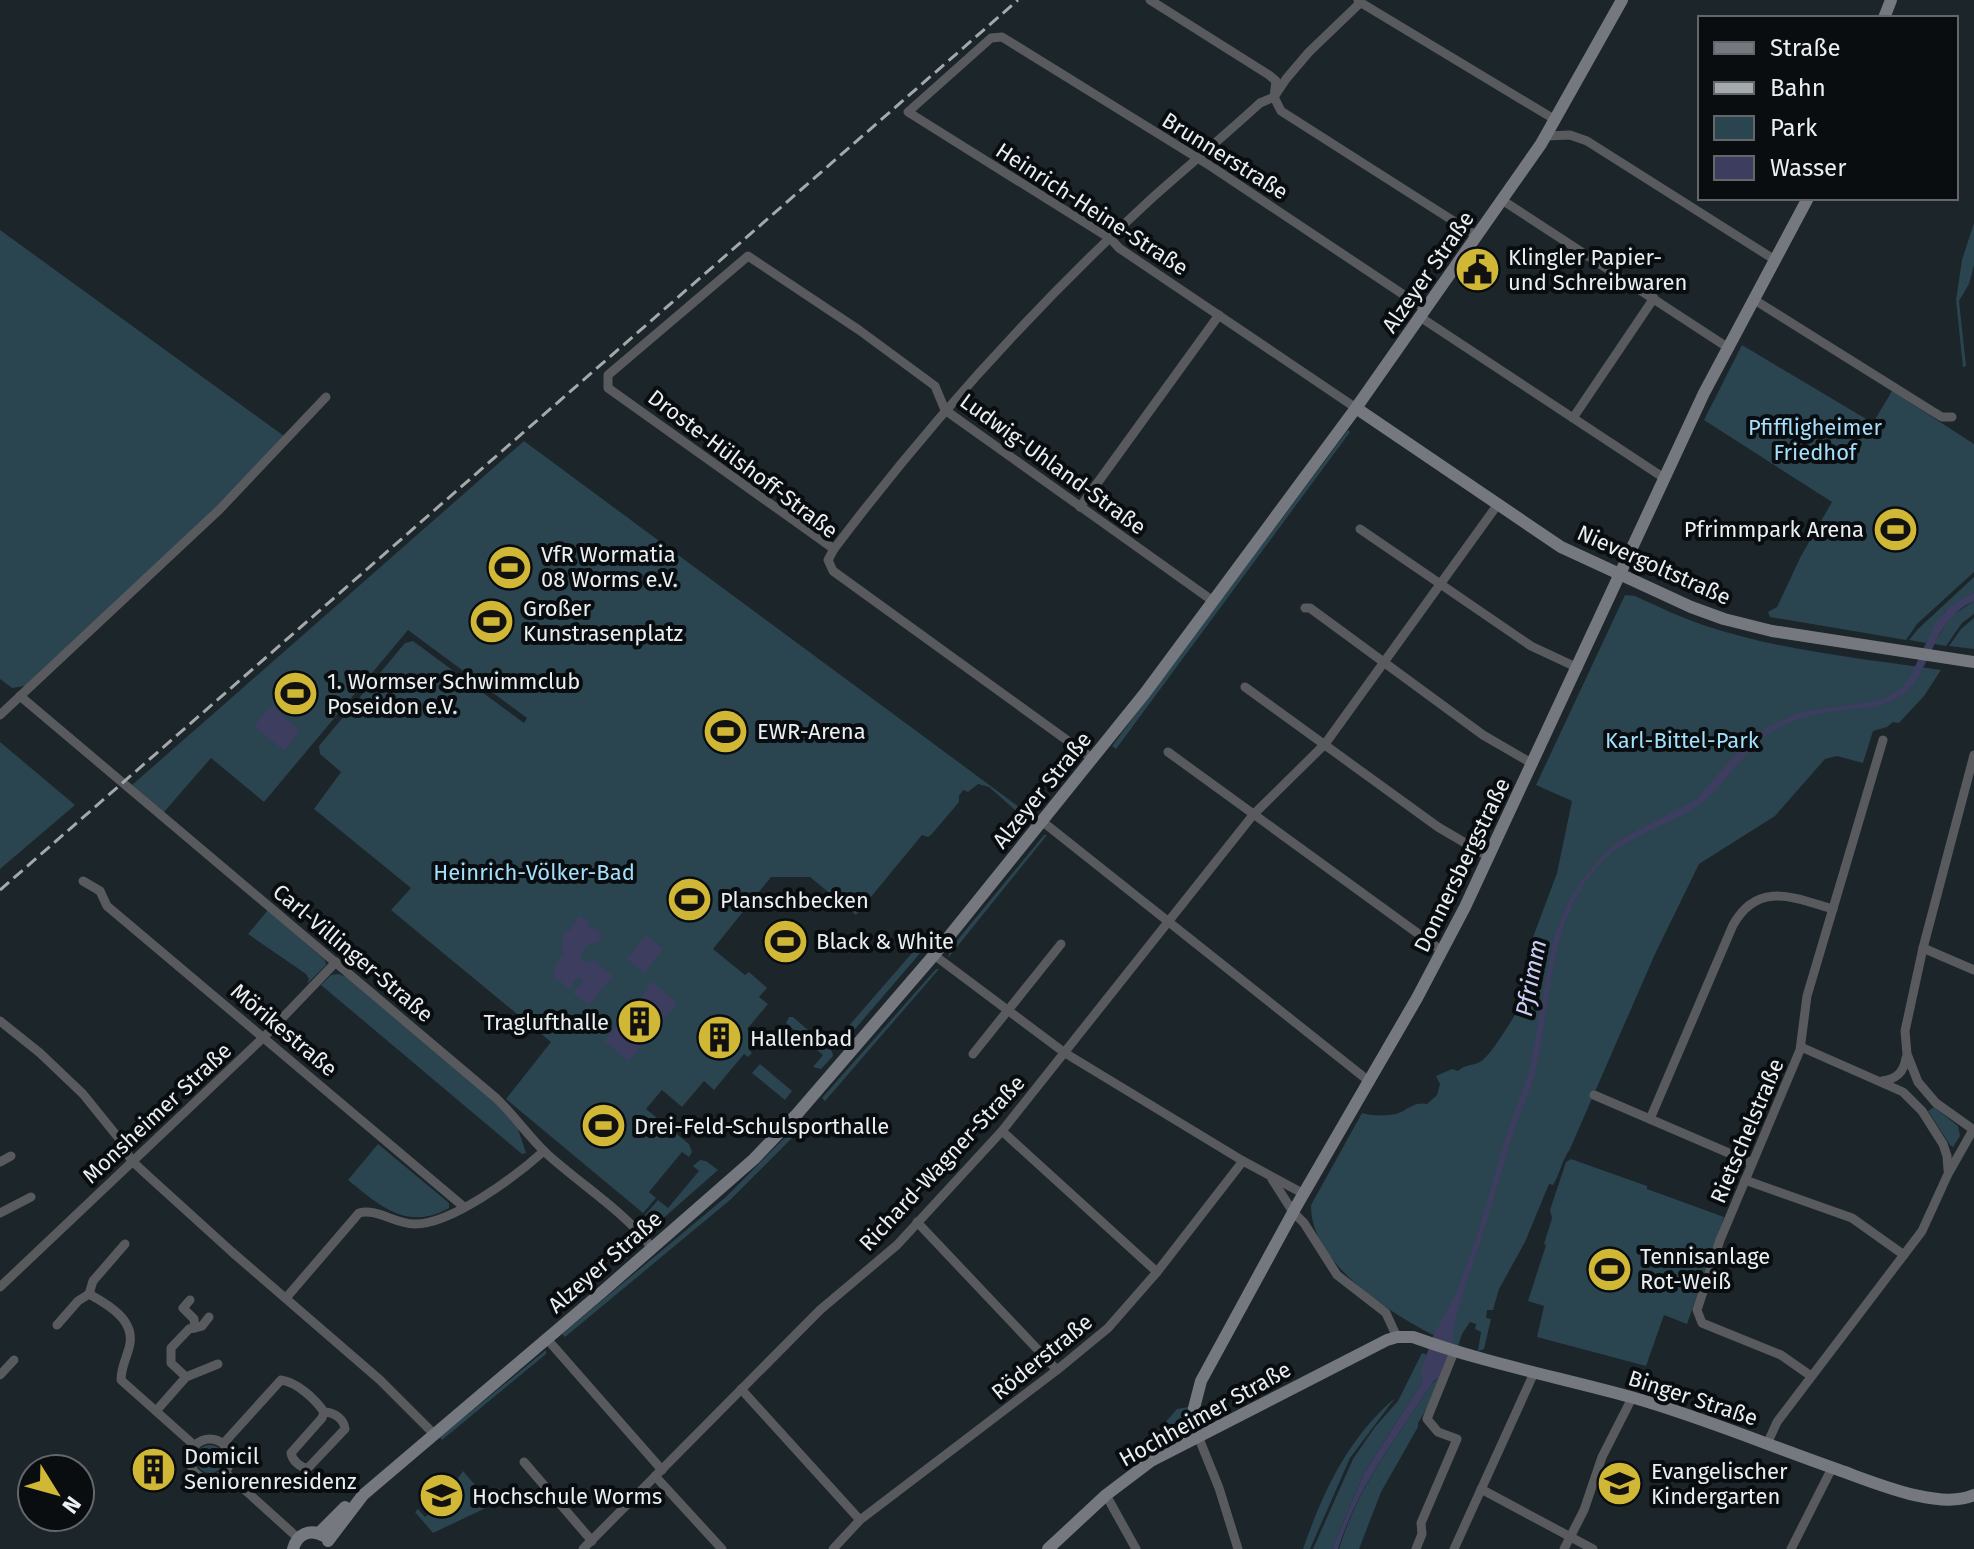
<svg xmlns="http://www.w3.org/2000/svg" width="1974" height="1549" font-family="'Fira Sans',sans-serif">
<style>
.green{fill:#2a4450}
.water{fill:#3d3d60}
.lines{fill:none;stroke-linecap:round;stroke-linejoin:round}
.street{stroke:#585a5e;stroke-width:9}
.secondary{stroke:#75797f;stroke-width:12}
.rail{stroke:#a3a9ad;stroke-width:3;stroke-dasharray:12 6;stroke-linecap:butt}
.labels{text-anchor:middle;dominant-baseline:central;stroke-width:8;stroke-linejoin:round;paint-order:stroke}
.street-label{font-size:22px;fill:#eaeff2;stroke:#090d0f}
.poi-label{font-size:22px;fill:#eaeff2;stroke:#090d0f;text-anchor:start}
.park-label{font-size:22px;fill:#a4dffc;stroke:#090d0f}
.water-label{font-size:24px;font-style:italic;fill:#cbcdf4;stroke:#090d0f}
</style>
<rect width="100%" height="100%" fill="#1c2529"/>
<g class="green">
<polygon points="1974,223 1974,265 1969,284 1959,301 1966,366 1963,367 1956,300 1962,260"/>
<polygon points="0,230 284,436 237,488 25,686 12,688 0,679"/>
<polygon points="1742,345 1873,423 1892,391 1974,444 1974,572 1917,624 1906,640 1770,617 1768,612 1777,607 1801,556 1832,502 1704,420"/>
<polygon points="1348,430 1350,432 1116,749 1112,746"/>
<polygon points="524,441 1030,815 1022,816 989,787 978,784 968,792 963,790 959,796 959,802 931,835 928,837 922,835 856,915 810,877 771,877 713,949 745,975 749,972 767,988 759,997 768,1004 747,1029 757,1039 748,1049 752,1053 748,1057 744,1054 714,1090 704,1081 682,1107 662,1090 646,1109 689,1144 692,1152 689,1157 682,1152 649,1192 656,1198 643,1213 506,1099 551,1042 391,910 411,888 314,809 341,772 320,754 319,746 405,643 413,641 524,723 527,718 408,630 264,802 211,758 164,812 132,785"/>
<polygon points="1974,577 1974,592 1945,612 1926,643 1909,640 1918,629"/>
<path d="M1625,595L1635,596C1659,607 1684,619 1709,627C1784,651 1864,659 1941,670L1924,696L1899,723L1893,722L1887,727L1873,731L1863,763L1837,756L1825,759L1775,816L1699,864L1655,954L1570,1149C1562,1160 1560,1174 1553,1185L1549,1184L1525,1242L1499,1289L1493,1310H1487L1486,1318L1491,1319L1484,1349L1478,1351L1481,1332L1475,1329L1476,1324L1470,1322L1462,1334L1458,1346C1407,1326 1310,1268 1311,1205L1362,1113C1370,1116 1387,1116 1396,1114C1407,1111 1413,1101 1427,1104L1437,1095L1440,1084L1436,1076L1452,1069L1458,1071C1466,1063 1475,1067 1484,1059C1499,1044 1532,990 1536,968C1538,960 1537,950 1537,942L1532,940L1557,873L1572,801L1536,785Z"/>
<polygon points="1974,601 1974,614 1962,623 1946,646 1934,644 1951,616"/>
<polygon points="1974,618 1974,649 1949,646 1961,629"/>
<polygon points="0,742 75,805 0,869"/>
<polygon points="1044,835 1047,835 948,958 950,949"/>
<polygon points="268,910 325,960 326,965 307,984 309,979 306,974 248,934"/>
<polygon points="932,930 934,937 849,1036 844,1038 840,1036"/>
<polygon points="936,969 939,969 825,1101 822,1098"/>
<polygon points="338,974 347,977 501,1107 517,1126 526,1153 522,1154 321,985 331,975"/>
<polygon points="789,1017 793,1017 832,1051 833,1056 821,1069 813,1067 823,1055 786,1023"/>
<polygon points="760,1064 792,1091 785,1100 752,1073"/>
<polygon points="1934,1107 1958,1126 1960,1136 1953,1147 1950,1145 1928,1111"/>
<polygon points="799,1123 803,1127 730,1200 565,1337 562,1334 727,1196"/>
<path d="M378,1144L449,1203V1208C407,1232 379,1205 348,1180Z"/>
<polygon points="1571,1159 1647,1186 1647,1189 1724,1217 1687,1324 1664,1315 1646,1366 1537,1337 1544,1306 1528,1301 1546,1245 1544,1244 1552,1218 1550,1210 1566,1162"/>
<polygon points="700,1160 706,1161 718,1170 659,1222 654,1222 645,1215 658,1200 668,1208 699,1171 693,1166"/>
<polygon points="546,1350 546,1354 442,1440 440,1437"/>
<polygon points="1422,1353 1428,1355 1422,1382 1364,1473 1332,1549 1313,1549 1353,1459 1375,1427 1398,1401"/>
<path d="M1441,1376L1429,1405L1418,1423V1427L1381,1492L1359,1549H1339C1359,1483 1396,1440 1432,1383Z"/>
<path d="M1395,1398L1350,1458L1310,1549H1303C1323,1492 1348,1438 1395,1398Z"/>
<polygon points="1189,1407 1189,1426 1181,1435 1167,1442 1157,1432 1177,1409"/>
<circle cx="210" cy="1459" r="14"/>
<polygon points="463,1471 492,1505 433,1533 415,1512 418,1509 425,1517 460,1487 456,1481"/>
</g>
<g class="water">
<path d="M1974,592V601C1926,623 1934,682 1892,701C1877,708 1861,708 1845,710C1823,712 1800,717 1780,727C1746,744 1731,779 1703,802C1677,823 1635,832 1608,856C1545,913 1554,1001 1534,1076C1530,1092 1523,1106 1517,1122C1508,1148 1500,1176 1492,1203C1482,1240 1468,1276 1457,1313C1452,1330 1454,1363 1441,1376C1438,1379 1434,1380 1432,1383C1396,1440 1359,1483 1338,1549H1332L1364,1473L1422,1382L1421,1370L1434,1334L1457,1292L1478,1233L1506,1136L1529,1072L1553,940L1568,903L1583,879L1603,855L1621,839L1696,800L1736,753L1766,728L1801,712L1882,700L1898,691L1909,679L1936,622L1951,606Z"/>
<polygon points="272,705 300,731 284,751 254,726"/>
<polygon points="580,915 590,923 588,928 597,929 601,936 598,943 588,944 581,953 581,959 587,963 593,960 613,976 589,1005 573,993 582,982 581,978 576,978 570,990 560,982 563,978 558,981 554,977 554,968 565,952 561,951 564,931 569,931"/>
<polygon points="646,935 663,949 644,973 627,959"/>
<polygon points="651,981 677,1003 629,1061 604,1041 648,988 647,986"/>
</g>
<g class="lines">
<g class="street">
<polyline points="1150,0 1269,75 1276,81 1274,97 1281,111 1477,236"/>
<polyline points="1358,1 1554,119"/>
<polyline points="1546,136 1570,135 1587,141 1775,260"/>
<polyline points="1502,200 1727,347"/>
<polyline points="1753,299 1932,411 1942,417 1952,417"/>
<polyline points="1420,317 1664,478"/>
<polyline points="1356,408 1119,248 1111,239 908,112 991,38 1002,37 1212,167 1425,309"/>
<polyline points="1573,418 1654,298"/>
<polyline points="1080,507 1219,315"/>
<polyline points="1360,529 1531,646 1578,668"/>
<path d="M834,549C929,423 1035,306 1151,199C1187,167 1224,136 1260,103L1274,97L1286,79L1309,52L1360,3"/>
<polyline points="1305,608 1310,608 1483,735 1533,764"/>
<polyline points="1245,687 1438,827 1489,857"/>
<path d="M20,696L496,1098C514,1115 528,1136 546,1153C581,1185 623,1210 652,1248"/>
<polyline points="0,715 219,510 326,397"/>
<polyline points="1168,752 1442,951"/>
<polyline points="1974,755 1923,948 1905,1031 1907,1054 1918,1082 1936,1103 1974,1130"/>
<polyline points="1093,759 833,571 828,560 834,549 608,388 608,375 748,256 859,330 935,386 945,410 1213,601"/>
<polyline points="1043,822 1370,1082"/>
<polyline points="83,881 100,891 107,906 464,1207"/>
<polyline points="1923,948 1974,970"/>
<polyline points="934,955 1065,1053 1243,1161 1304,1194"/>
<polyline points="0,1021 40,1053 83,1094 121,1141 131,1160 146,1174 232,1252 380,1380 435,1435"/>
<polyline points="1801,1047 1903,1092 1922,1111 1943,1144 1947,1156 1948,1170"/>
<polyline points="973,1054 1061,944"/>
<path d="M1882,1081C1897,1079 1904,1072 1906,1058"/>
<polyline points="1594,1095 1752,1163"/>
<path d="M1650,1119L1733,925C1758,880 1795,898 1833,909"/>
<polyline points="1002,1131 1157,1272"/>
<polyline points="0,1162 11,1156"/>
<polyline points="1272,1179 1293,1212 1304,1223 1337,1275 1386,1313 1397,1337"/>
<polyline points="1745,1180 1852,1218 1904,1255"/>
<polyline points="0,1213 31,1197"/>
<polyline points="917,1222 1057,1370"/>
<polyline points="0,1287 265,1036 336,962"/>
<path d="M89,1294C109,1305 137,1321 129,1348C126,1359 121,1368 121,1380L194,1445"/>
<path d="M286,1298L359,1213C377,1208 395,1224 414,1224C451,1225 516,1176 544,1151"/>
<polyline points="190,1300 183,1308 194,1319 195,1328"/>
<polyline points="57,1325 78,1301 89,1294 93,1281 125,1244"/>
<polyline points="547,1339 662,1470"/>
<polyline points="0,1375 14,1360"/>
<polyline points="1811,1376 1781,1355 1702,1323 1697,1310 1720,1240 1800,1050 1807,996 1883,740"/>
<polyline points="186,1377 218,1364"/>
<polyline points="741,1389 860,1520"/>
<polyline points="156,1411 186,1377 171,1363 171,1348 189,1329 202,1326 209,1317"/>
<polyline points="1198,1436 1219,1488 1238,1549"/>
<circle cx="210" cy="1459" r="20"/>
<path d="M223,1444L281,1380C297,1382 315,1399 324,1412L322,1418L291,1453C292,1460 300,1468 308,1468L345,1429C344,1419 334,1412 324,1412"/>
<polyline points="1767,1444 1777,1422 1922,1231 1948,1174 1973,1130"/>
<polyline points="524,1462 592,1541"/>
<polyline points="225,1472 298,1538"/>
<polyline points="655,1476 722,1549"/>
<polyline points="1481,1489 1593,1549"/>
<polyline points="1106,1495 1136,1549"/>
<polyline points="583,1549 820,1310 897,1245 1002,1131 1253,815 1325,744 1498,504"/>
<polyline points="833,1549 860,1520 1057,1370 1108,1328 1157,1272 1243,1161"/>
<polyline points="1416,1549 1422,1534 1421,1523 1457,1439 1438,1432 1427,1419 1454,1352"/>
<polyline points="1454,1549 1534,1373"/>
<polyline points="1564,1549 1584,1510 1602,1457 1632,1398"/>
<polyline points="1791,1549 1832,1468"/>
</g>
<g class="secondary">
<polyline points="1884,18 1891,0"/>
<polyline points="1356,408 1561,547 1691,607 1724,619 1772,631 1974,662"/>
<polyline points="1198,1436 1194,1408 1201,1381 1297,1205 1417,998 1465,907 1704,393 1808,198"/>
<polyline points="319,1533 345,1507"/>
<polyline points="328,1541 363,1495 602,1292 754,1159 797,1114 934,955 1145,693 1356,408 1541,144 1622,0"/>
<path d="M293,1549C297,1534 310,1528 324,1536"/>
<path d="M1048,1549L1106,1495L1151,1461L1387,1340L1397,1337H1413C1485,1363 1558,1377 1631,1397C1702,1417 1770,1446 1839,1470C1873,1482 1940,1511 1974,1495"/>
</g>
<polyline class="rail" points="0,890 1018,0"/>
</g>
<defs>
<symbol id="civic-disc" viewBox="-11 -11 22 22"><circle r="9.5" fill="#d1b736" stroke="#090d0f"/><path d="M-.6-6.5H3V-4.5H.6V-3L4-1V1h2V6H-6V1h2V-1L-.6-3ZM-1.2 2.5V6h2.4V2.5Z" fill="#111"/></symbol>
<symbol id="stadium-disc" viewBox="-11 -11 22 22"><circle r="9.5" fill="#d1b736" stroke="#090d0f"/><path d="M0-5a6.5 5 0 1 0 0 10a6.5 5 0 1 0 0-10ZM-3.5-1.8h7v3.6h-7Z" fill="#111"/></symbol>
<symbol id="building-disc" viewBox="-11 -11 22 22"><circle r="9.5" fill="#d1b736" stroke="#090d0f"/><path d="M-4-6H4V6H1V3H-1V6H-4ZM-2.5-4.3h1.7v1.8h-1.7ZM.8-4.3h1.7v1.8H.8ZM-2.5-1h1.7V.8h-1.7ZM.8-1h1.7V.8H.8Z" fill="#111"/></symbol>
<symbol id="school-disc" viewBox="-11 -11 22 22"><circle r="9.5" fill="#d1b736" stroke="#090d0f"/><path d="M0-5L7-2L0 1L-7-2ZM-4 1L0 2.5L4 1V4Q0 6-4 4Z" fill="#111"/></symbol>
<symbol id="university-disc" viewBox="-11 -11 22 22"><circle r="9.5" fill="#d1b736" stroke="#090d0f"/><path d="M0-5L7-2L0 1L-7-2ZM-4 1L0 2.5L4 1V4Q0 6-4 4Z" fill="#111"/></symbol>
</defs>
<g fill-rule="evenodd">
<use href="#civic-disc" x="1452" y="244" width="51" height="51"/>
<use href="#stadium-disc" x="1870" y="504" width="51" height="51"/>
<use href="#stadium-disc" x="484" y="542" width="51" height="51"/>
<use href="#stadium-disc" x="466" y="596" width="51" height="51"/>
<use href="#stadium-disc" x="270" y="668" width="51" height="51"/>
<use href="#stadium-disc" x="700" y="706" width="51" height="51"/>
<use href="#stadium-disc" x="664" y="874" width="51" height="51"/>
<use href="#stadium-disc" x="760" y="916" width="51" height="51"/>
<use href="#building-disc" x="614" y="996" width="51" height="51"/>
<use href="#building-disc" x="694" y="1012" width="51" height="51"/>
<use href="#stadium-disc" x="578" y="1100" width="51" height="51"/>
<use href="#stadium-disc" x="1584" y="1244" width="51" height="51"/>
<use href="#building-disc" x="128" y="1444" width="51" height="51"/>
<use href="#school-disc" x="1594" y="1458" width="51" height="51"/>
<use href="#university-disc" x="416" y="1470" width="51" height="51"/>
</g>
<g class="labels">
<g class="street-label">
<text transform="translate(1225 156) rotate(32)">Brunnerstraße</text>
<text transform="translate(1092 209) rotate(33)">Heinrich-Heine-Straße</text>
<text transform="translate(1428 272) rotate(-55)">Alzeyer Straße</text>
<text transform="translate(743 464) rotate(37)">Droste-Hülshoff-Straße</text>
<text transform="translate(1053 464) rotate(36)">Ludwig-Uhland-Straße</text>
<text transform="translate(1654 565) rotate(24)">Nievergoltstraße</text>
<text transform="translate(1042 790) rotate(-51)">Alzeyer Straße</text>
<text transform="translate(1462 865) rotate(-64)">Donnersbergstraße</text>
<text transform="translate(353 953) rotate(40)">Carl-Villinger-Straße</text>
<text transform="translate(284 1030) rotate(40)">Mörikestraße</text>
<text transform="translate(157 1113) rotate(-43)">Monsheimer Straße</text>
<text transform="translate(1747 1131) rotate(-67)">Rietschelstraße</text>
<text transform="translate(942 1163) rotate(-47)">Richard-Wagner-Straße</text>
<text transform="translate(605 1262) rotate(-41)">Alzeyer Straße</text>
<text transform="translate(1042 1357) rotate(-39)">Röderstraße</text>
<text transform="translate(1693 1398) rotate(18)">Binger Straße</text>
<text transform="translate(1205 1414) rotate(-29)">Hochheimer Straße</text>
</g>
<g class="poi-label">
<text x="1508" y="257">Klingler Papier-<tspan x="1508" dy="25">und Schreibwaren</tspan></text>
<text x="1864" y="529" text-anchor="end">Pfrimmpark Arena</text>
<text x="541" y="554">VfR Wormatia<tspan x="541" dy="25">08 Worms e.V.</tspan></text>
<text x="523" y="608">Großer<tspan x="523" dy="25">Kunstrasenplatz</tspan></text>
<text x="327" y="681">1. Wormser Schwimmclub<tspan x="327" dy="25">Poseidon e.V.</tspan></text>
<text x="757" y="731">EWR-Arena</text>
<text x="720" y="900">Planschbecken</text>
<text x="816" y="941">Black &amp; White</text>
<text x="609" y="1022" text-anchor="end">Traglufthalle</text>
<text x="750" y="1038">Hallenbad</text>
<text x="634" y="1126">Drei-Feld-Schulsporthalle</text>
<text x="1640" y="1256">Tennisanlage<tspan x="1640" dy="25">Rot-Weiß</tspan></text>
<text x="184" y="1456">Domicil<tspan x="184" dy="25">Seniorenresidenz</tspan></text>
<text x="1651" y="1471">Evangelischer<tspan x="1651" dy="25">Kindergarten</tspan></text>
<text x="472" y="1496">Hochschule Worms</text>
</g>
<g class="park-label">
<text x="1815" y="427">Pfiffligheimer<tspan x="1815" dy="25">Friedhof</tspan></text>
<text x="1682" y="740">Karl-Bittel-Park</text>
<text x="534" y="872">Heinrich-Völker-Bad</text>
</g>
<g class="water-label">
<text transform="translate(1531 978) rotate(-79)">Pfrimm</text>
</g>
</g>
<rect x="1698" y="16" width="260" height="184" fill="#090d0f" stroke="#63676a" stroke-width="2"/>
<rect x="1714" y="42" width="40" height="12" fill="#75797f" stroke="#63676a" stroke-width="2"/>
<text x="1770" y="56" font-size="24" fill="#eaeff2">Straße</text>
<rect x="1714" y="82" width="40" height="12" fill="#a3a9ad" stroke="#63676a" stroke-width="2"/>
<text x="1770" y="96" font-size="24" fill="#eaeff2">Bahn</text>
<rect x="1714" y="116" width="40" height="24" fill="#2a4450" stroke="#63676a" stroke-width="2"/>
<text x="1770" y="136" font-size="24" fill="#eaeff2">Park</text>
<rect x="1714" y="156" width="40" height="24" fill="#3d3d60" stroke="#63676a" stroke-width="2"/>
<text x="1770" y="176" font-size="24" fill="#eaeff2">Wasser</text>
<g transform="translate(56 1493) rotate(127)"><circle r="38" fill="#090d0f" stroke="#63676a" stroke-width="2"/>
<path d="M0-6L14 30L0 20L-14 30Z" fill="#d1b736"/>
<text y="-12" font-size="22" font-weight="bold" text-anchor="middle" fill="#eaeff2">N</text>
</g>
</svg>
